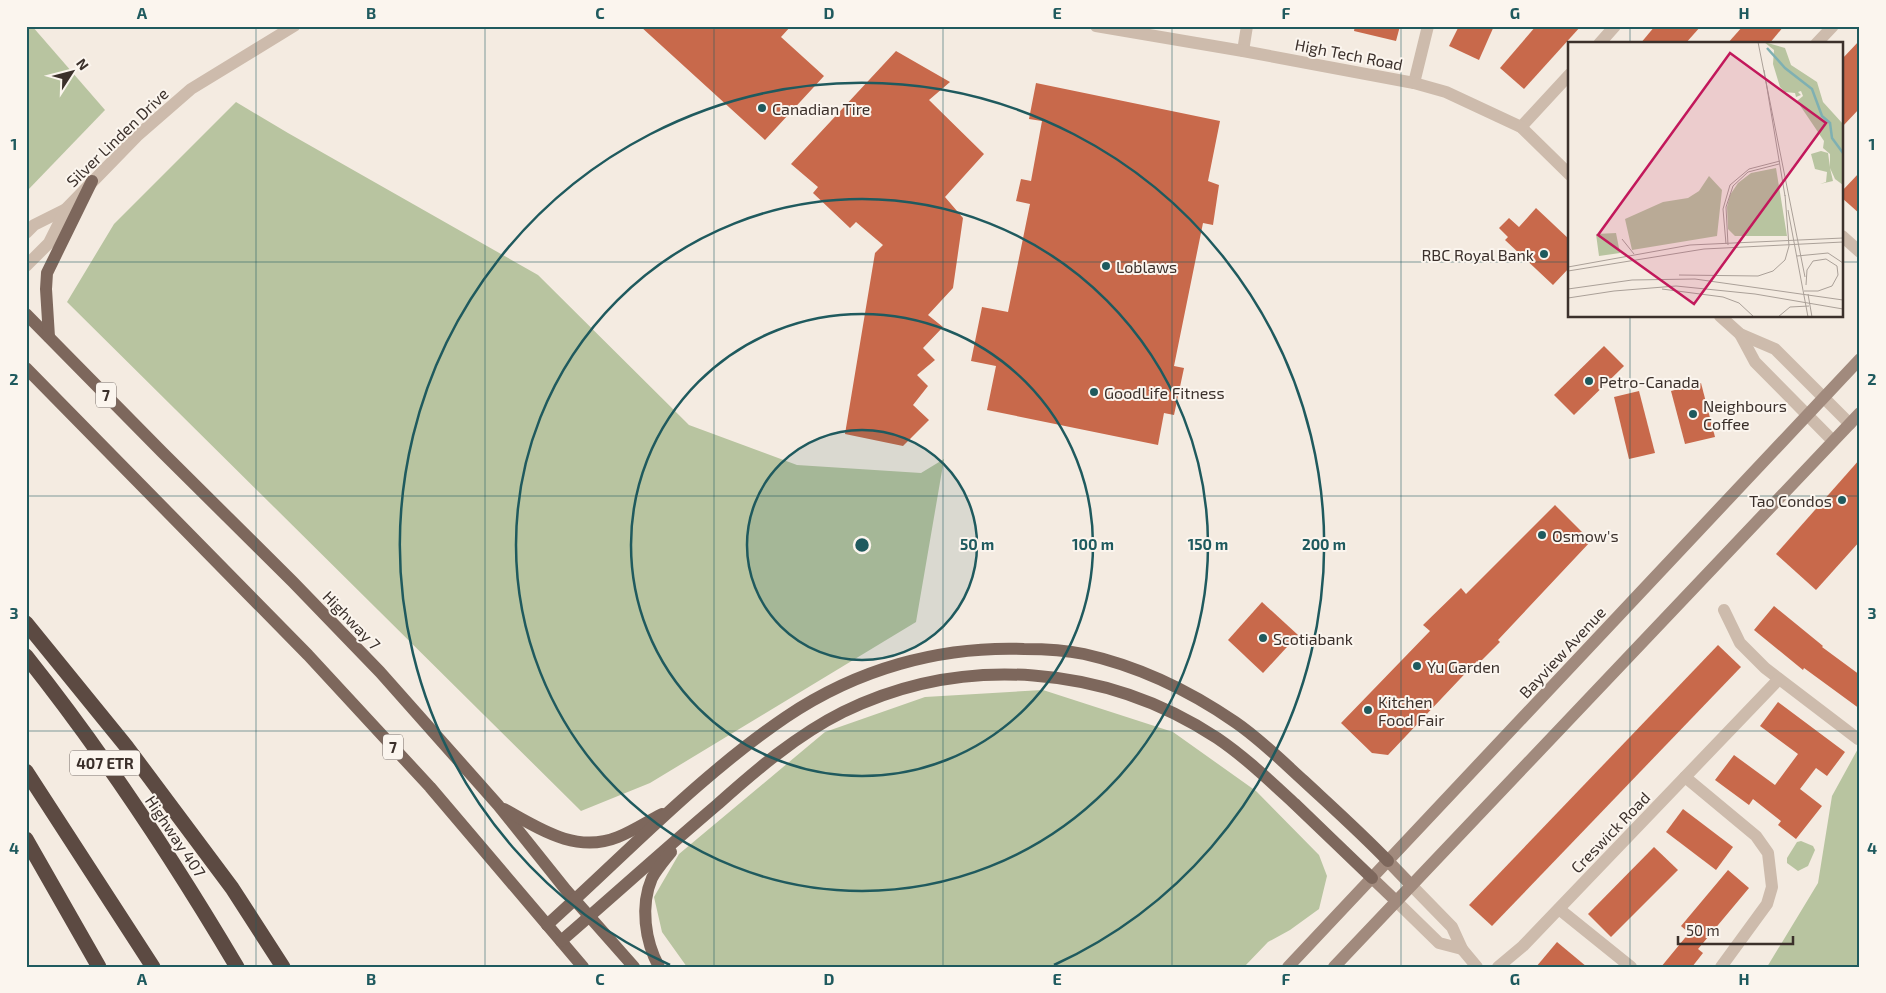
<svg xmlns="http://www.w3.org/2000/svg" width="1886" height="993" font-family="'Exo 2',sans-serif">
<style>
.green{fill:#b8c4a0}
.building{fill:#c8694b}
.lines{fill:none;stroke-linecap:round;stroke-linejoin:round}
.minor{stroke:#cdbbac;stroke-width:12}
.tertiary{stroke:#cdbbac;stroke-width:12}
.secondary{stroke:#a18a7d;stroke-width:12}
.primary{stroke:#7d675c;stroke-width:12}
.motorway{stroke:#5c4a42;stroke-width:15}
.grid{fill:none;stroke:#1f5a5e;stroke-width:1;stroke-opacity:0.55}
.ring{fill:none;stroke:#1f5a5e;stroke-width:2.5}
.poi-dot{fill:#1f5a5e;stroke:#fbf5ee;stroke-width:2}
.labels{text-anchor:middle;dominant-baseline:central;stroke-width:4;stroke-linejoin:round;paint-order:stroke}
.shield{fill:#fbf5ee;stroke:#756b66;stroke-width:1}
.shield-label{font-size:15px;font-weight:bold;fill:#3b302b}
.street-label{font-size:16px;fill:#3b302b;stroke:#fbf5ee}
.poi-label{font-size:16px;fill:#3b302b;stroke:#fbf5ee;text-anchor:start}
.inset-river{fill:none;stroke:#7fb0b2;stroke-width:2.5}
.inset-road{fill:none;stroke:#aaa098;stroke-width:1}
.view{fill:#c2185b;fill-opacity:0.15;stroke:#c2185b;stroke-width:2.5}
.inset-edge{fill:none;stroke:#3b302b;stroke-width:2.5}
.centre{fill:#1f5a5e;stroke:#fbf5ee;stroke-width:2.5}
.ring-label{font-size:15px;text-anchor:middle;font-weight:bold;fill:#1f5a5e;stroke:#fbf5ee;stroke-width:4;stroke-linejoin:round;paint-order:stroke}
.neatline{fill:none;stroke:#1f5a5e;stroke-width:2}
.grid-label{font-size:16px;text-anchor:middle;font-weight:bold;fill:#1f5a5e}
</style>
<rect width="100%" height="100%" fill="#f4ebe1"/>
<g class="green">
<polygon points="26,26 32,26 105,110 26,192"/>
<polygon points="236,102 288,133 538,275 689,425 797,465 921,473 944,459 916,622 650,783 581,811 67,302 114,224"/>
<polygon points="1043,690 1173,732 1256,791 1319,855 1327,876 1319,909 1290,930 1268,942 1244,967 687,967 662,932 654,897 679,854 825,732 925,697"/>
<polygon points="1860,745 1860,967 1767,967 1818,883 1832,796"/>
<polygon points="1801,841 1813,846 1815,850 1808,866 1798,871 1787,863 1787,858 1797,842"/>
</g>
<g class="building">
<polygon points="640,26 791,26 781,37 824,76 765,140"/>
<polygon points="1355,26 1400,26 1396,41 1354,31"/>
<polygon points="1459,26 1494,26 1479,60 1449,46"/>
<polygon points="1536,26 1581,26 1524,89 1500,68"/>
<polygon points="1655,26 1701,26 1685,44 1640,44"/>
<polygon points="1743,26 1784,26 1769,44 1727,44"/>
<polygon points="1860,40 1860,108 1842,127 1842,59"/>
<polygon points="896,51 950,82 929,100 984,154 945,197 963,218 953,288 928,315 943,327 923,348 935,360 917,375 928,386 913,405 929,420 903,446 845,434 875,253 883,245 856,222 850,228 813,193 818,187 791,164"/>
<polygon points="1036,83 1220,121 1208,181 1219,185 1213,225 1203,223 1174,366 1184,368 1174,415 1164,413 1158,445 987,410 996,366 971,361 982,307 1008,312 1030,204 1016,201 1021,179 1031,181 1042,121 1029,119"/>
<polygon points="1860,172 1860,214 1842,198 1842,191"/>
<polygon points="1536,208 1570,240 1570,267 1553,285 1505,240 1508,237 1499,228 1509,218 1519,227"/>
<polygon points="1604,346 1624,366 1574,415 1554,395"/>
<polygon points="1701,383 1715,437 1685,444 1671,391"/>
<polygon points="1639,391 1655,453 1629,459 1614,397"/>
<polygon points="1860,459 1860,541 1816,590 1776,554"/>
<polygon points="1555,505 1591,541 1498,640 1500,642 1479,663 1477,661 1388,755 1372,753 1341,723 1430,631 1423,625 1461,588 1466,594"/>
<polygon points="1262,602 1298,635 1263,673 1228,640"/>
<polygon points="1774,606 1823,646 1822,647 1860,675 1860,709 1804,668 1803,670 1754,630"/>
<polygon points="1718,645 1741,667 1492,926 1469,905"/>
<polygon points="1778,702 1845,752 1827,776 1816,768 1800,789 1822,806 1796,839 1778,825 1781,821 1753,799 1749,805 1715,780 1734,755 1775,785 1798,754 1760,726"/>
<polygon points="1683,809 1733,847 1716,870 1666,832"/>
<polygon points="1654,847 1678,870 1611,937 1588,914"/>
<polygon points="1728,870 1749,888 1698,949 1703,953 1692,967 1661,967 1689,933 1681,926"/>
<polygon points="1557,942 1587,967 1536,967"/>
</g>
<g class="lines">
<g class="minor">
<polyline points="1599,44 1615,26"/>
<polyline points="1816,44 1833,26"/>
<polyline points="1243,51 1247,26"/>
<polyline points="1414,83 1428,26"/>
<polyline points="1521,127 1570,74"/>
<polyline points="1842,236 1860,252"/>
<polyline points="1724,610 1740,643 1765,668 1858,739"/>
<polyline points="1685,777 1756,836 1768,853 1772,887 1767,904 1721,967"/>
<polyline points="1411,885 1452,927 1462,949 1477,967"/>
<polyline points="1396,901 1439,943 1462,949"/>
<polyline points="1559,909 1631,967"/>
<polyline points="1498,967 1523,946 1779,679"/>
</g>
<g class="tertiary">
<polyline points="1096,26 1243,51 1414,83 1446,92 1521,127 1570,175"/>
<polyline points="26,233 34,225 66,209"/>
<polyline points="26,266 49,243 66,209 137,136 191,89 294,26"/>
<polyline points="1720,316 1740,334 1775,349 1850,424"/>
<polyline points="1740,334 1755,362 1833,441"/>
</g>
<g class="secondary">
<polyline points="1388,861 1411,885"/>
<polyline points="1372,878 1396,901"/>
<polyline points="1288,967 1860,359"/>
<polyline points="1334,967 1860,413"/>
</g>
<g class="primary">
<polyline points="26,314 162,452 293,582 380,672 498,805 566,890 634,967"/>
<polyline points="49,337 46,289 47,273 92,181"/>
<polyline points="26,368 308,655 430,787 583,967"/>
<path d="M504,809C540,829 576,854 618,837C633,831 648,821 662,814"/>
<path d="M547,925C625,855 699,776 786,717C857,669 939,646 1024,649C1044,649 1065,650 1084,654C1138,666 1190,691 1235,722C1260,739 1282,761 1304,781C1332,807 1361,833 1388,861"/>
<path d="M561,941C613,896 665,849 718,804C756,770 797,735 843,712C963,653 1106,665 1217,738C1245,757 1270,781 1295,804C1321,829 1346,853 1372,878"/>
<path d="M659,967C645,941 640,906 652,878C657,869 664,861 671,852"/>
</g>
<g class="motorway">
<polyline points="26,623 126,746 232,888 283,967"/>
<path d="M26,656C104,754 173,859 237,967"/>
<polyline points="26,771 153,967"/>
<polyline points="26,839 99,967"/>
</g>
</g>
<path class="grid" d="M256,26V967M485,26V967M714,26V967M943,26V967M1172,26V967M1401,26V967M1630,26V44M26,262H1570M1842,262H1860M1630,316V967M26,496H1860M26,731H1860"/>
<circle cx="862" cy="545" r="115" fill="#1f5a5e" fill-opacity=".12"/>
<g class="ring">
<circle cx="862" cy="545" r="115"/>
<circle cx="862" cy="545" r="231"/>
<circle cx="862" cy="545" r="346"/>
<path d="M670 965A462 462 0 1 1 1054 965"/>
</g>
<g class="poi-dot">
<circle cx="762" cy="108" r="5"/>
<circle cx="1544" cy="254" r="5"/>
<circle cx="1106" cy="266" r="5"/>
<circle cx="1589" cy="381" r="5"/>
<circle cx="1094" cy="392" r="5"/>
<circle cx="1693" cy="414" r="5"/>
<circle cx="1842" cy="500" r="5"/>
<circle cx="1542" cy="535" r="5"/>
<circle cx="1263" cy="638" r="5"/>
<circle cx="1417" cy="666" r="5"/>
<circle cx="1368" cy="710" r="5"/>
</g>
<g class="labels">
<g class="shield">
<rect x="96" y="382.5" width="20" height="25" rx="4"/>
<rect x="383" y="734.5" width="20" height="25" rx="4"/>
<rect x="70" y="750.5" width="70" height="25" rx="4"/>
</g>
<g class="shield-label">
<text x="106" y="395">7</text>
<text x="393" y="747">7</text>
<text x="105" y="763">407 ETR</text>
</g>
<g class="street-label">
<text transform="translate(1349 54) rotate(11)">High Tech Road</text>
<text transform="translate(117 137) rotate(-44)">Silver Linden Drive</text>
<text transform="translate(352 620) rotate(46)">Highway 7</text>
<text transform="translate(1562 652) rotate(-47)">Bayview Avenue</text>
<text transform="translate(1610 832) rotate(-46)">Creswick Road</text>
<text transform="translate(176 836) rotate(56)">Highway 407</text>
</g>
<g class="poi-label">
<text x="772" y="108">Canadian Tire</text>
<text x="1534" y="254" text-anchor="end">RBC Royal Bank</text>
<text x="1116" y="266">Loblaws</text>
<text x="1599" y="381">Petro-Canada</text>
<text x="1104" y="392">GoodLife Fitness</text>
<text x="1703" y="405">Neighbours<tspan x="1703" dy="18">Coffee</tspan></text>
<text x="1832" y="500" text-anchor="end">Tao Condos</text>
<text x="1552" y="535">Osmow's</text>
<text x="1273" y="638">Scotiabank</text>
<text x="1427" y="666">Yu Garden</text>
<text x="1378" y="701">Kitchen<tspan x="1378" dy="18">Food Fair</tspan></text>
</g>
</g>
<g transform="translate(1568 42)">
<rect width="275" height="275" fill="#f4ebe1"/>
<path d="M196,0L217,6L223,23L249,40L255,60L275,82V143L267,137L262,126L265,139L252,142L258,140L259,130L247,127L243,112L253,109L260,111L262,125V112L255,106L256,99L229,59L235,54L233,49L230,50L233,53L228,55L227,51L217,50L212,45L205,22L206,8ZM208,126L219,194H167L160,187L159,165L162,153L170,141L183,131ZM141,134L154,148L149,194L64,208L57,177L95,160L120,156L131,149ZM48,191L52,211L31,214L28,192Z" fill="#b8c4a0"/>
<path class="inset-river" d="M199,6L217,26L244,47L254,74L262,81L264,96L275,111"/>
<path class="inset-road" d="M190,0L237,235M196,28L217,154M220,168L240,275M54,197L66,212M158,202L155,167L162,143L181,127L212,119M160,203L158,165L165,144L180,130L211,122M229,214L260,211L275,221M0,225L122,203L275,196M0,229L136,207L275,200M111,233L190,234L205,229L217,218L221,204L217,153M0,247L64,238L127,237L275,258M94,247L155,255L171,261L186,275M236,249H250L264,244L270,233L269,224L258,217L245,219L239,228L238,243M240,252L244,275M0,256L46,249L108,244L187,252L275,267M210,275L222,265L241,264"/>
<path class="view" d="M162,11L258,81L126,262L30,193Z"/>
<rect width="275" height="275" class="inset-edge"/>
</g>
<circle cx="862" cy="545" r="8" class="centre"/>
<g class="ring-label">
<text x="977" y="550">50 m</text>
<text x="1093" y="550">100 m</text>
<text x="1208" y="550">150 m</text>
<text x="1324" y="550">200 m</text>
</g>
<rect width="1886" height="993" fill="none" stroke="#fbf5ee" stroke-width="55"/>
<g transform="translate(72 72) rotate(54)" stroke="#fbf5ee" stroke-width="4" paint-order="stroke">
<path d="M0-4L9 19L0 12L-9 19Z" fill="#3b302b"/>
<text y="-8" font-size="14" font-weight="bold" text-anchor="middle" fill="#3b302b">N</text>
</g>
<path d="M1678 936v8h115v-8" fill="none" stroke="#3b302b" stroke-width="2.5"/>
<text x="1686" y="936" font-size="15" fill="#3b302b" stroke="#fbf5ee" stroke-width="4" paint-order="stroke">50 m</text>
<rect x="28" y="28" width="1830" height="938" class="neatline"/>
<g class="grid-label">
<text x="142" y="19">A</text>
<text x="371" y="19">B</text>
<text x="600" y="19">C</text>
<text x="829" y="19">D</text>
<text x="1057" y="19">E</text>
<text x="1286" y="19">F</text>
<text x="1515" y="19">G</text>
<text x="1744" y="19">H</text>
<text x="14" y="150">1</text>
<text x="1872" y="150">1</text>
<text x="14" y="385">2</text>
<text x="1872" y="385">2</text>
<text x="14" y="619">3</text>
<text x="1872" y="619">3</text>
<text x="14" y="854">4</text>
<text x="1872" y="854">4</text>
<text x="142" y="985">A</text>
<text x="371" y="985">B</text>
<text x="600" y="985">C</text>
<text x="829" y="985">D</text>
<text x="1057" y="985">E</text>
<text x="1286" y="985">F</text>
<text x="1515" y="985">G</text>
<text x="1744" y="985">H</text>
</g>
</svg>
